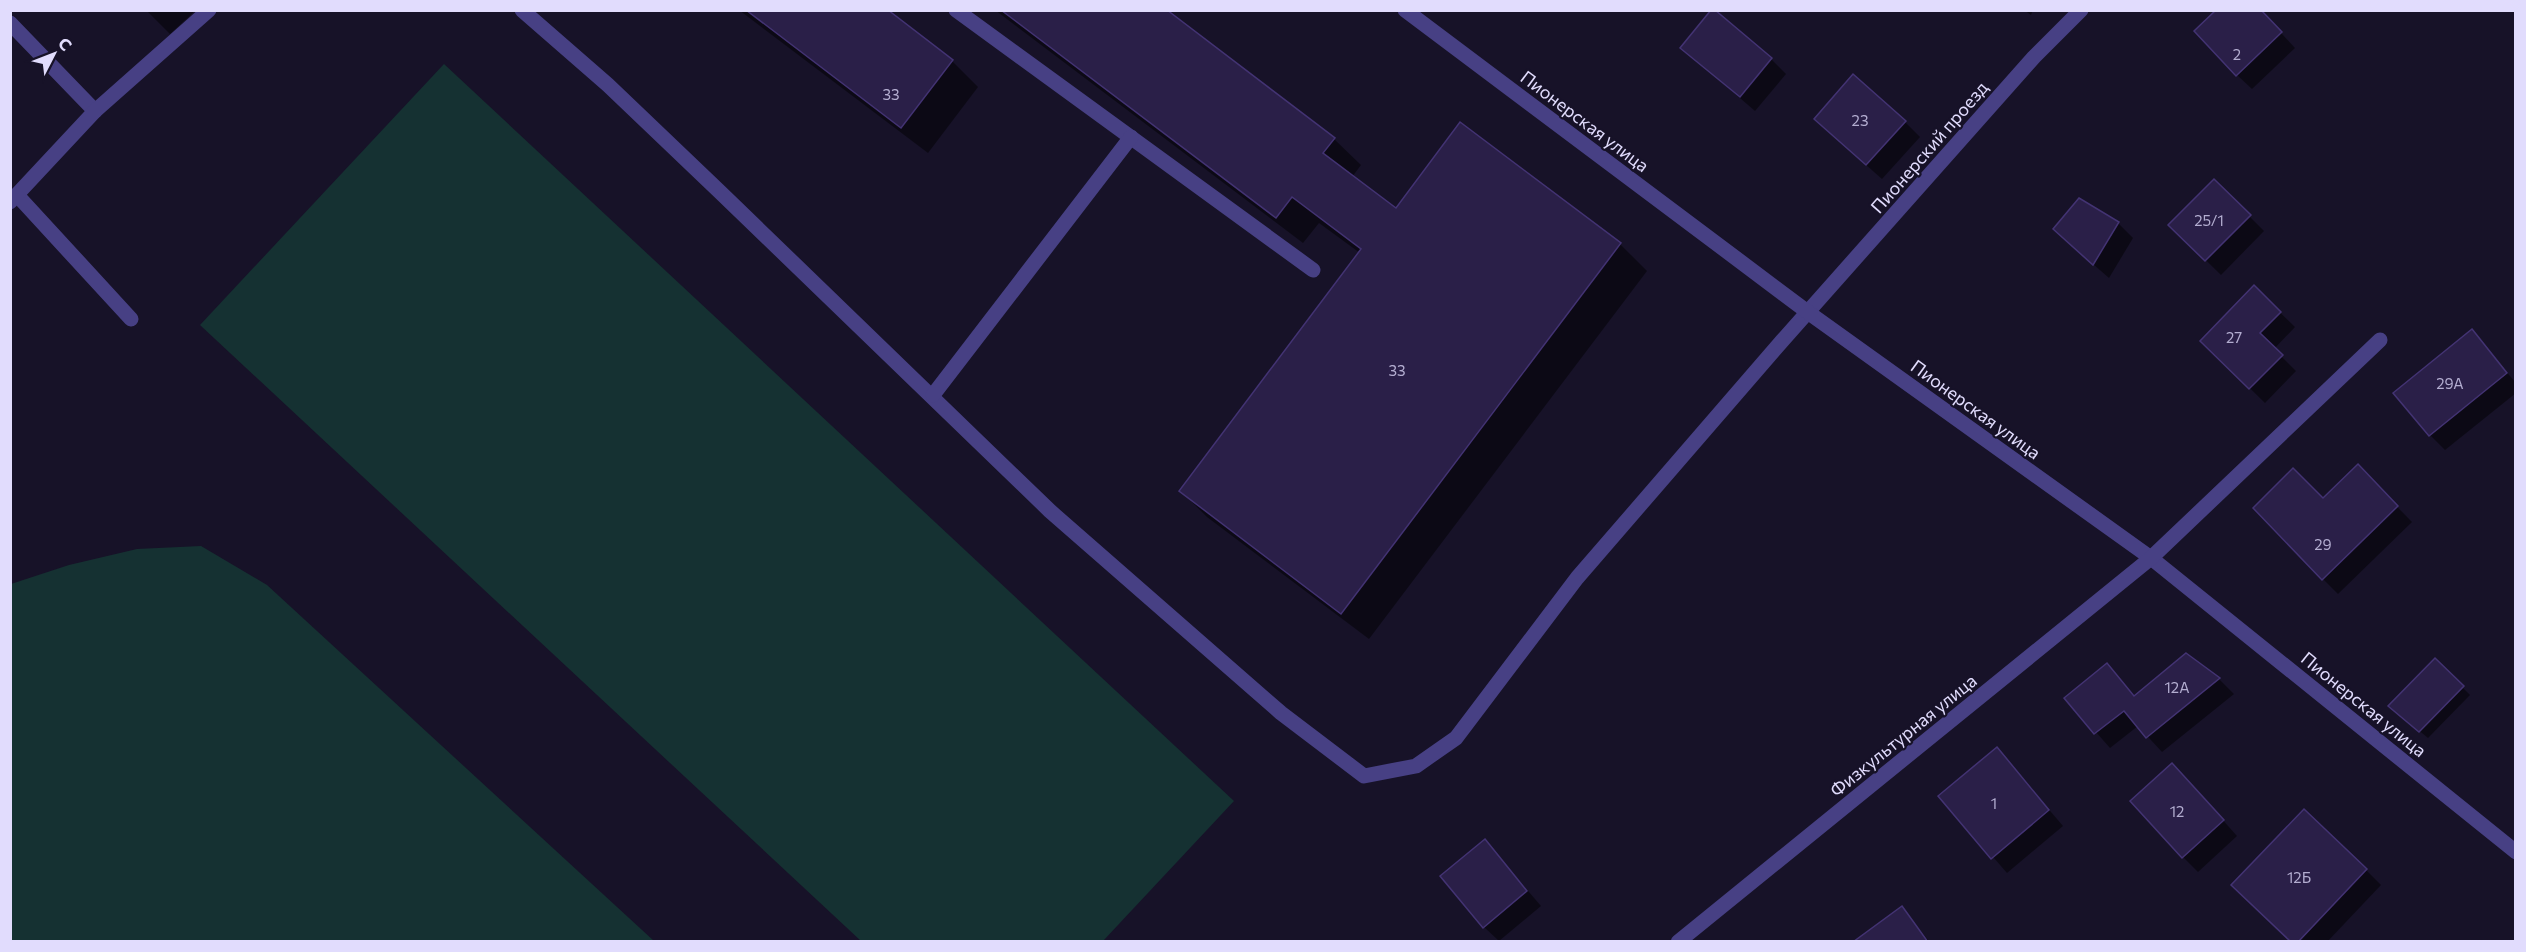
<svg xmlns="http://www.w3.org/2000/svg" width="2526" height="952" font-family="Commissioner,sans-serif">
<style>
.green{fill:#153132}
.shadow{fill:#0007}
.building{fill:#2a1f48;stroke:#433373;stroke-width:1.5}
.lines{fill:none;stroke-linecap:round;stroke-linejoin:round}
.minor{stroke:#474084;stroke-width:15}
.labels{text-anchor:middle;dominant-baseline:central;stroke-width:4.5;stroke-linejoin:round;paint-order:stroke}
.number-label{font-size:15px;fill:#b3add0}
.street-label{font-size:18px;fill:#e1dcfd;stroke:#171228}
</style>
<rect width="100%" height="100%" fill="#171228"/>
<g class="green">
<polygon points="444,64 1234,801 1103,941 861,941 200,325"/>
<polygon points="201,546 267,585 654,941 11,941 11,584 69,565 137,549"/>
</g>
<g class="shadow">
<polygon points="146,10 196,10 170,34"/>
<polygon points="739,10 885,10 952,61 978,87 928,153"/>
<polygon points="995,10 1164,10 1334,139 1361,165 1352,177 1396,210 1620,244 1647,271 1369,639 1207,517 1181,491 1360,253 1319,223 1303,243"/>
<polygon points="2024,10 2033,10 2031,15"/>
<polygon points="2260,10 2295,48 2252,89 2237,75"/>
<polygon points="1682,48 1771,59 1786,74 1755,111"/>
<polygon points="1905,122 1920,137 1882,179 1831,134"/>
<polygon points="2214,181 2264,231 2221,275 2170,225"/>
<polygon points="2118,223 2133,238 2109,278 2070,244"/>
<polygon points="2254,287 2295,327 2274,349 2296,371 2265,403 2202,341"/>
<polygon points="2471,331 2516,383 2516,393 2445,450 2430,435"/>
<polygon points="2358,467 2412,522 2338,594 2323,579 2323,500"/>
<polygon points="2186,655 2219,679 2234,694 2162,752 2138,726 2110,748 2066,698 2107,665 2135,696"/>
<polygon points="2435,660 2470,695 2428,738 2398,713"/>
<polygon points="1997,749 2063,826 2007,873 1940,796"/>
<polygon points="2187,780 2237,836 2198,872 2183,857"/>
<polygon points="1485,841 1541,906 1499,941 1484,927"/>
<polygon points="2366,870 2381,885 2327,942 2293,942"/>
<polygon points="1901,908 1930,942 1855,942"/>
</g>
<g class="building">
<polygon points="746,10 888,10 953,60 901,128"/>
<polygon points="1001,10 1167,10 1335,138 1323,153 1396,208 1460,122 1621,243 1341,614 1179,491 1361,249 1292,197 1276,218"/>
<polygon points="1711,10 1715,10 1772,58 1740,97 1680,48"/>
<polygon points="2216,10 2261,10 2282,32 2236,76 2194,31"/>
<polygon points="1853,74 1906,121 1866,165 1814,119"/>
<polygon points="2214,179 2251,215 2205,261 2168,225"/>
<polygon points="2079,198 2119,222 2093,265 2053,229"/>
<polygon points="2254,285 2281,312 2260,333 2283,355 2249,389 2200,341"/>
<polygon points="2472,329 2507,373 2429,436 2393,393"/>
<polygon points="2358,464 2398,506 2322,580 2253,508 2293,468 2323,498"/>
<polygon points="2186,653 2220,678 2146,738 2124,711 2094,734 2064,698 2107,663 2134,696"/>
<polygon points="2435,658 2464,686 2419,732 2388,706"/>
<polygon points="1997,747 2049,810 1991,859 1938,796"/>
<polygon points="2172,763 2224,820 2182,858 2130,801"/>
<polygon points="2304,809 2367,869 2298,942 2291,942 2231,885"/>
<polygon points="1485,839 1527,891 1483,928 1440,876"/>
<polygon points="1902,906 1928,942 1853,942"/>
</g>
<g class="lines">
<g class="minor">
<polyline points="522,10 608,85 720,192 1050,511 1281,713 1364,776 1416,766 1456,738 1577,578 1782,341 2034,57 2081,10"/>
<polyline points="956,10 1313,270"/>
<polyline points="1405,10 1809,313 2151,558 2516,852"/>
<polyline points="10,23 95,111"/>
<polyline points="17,195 131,319"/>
<polyline points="10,202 95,111 209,10"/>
<polyline points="933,395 1131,137"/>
<polyline points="1678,942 2151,558 2380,340"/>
</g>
</g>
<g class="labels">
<g class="number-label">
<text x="2237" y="54">2</text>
<text x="891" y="94">33</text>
<text x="1860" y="120">23</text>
<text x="2209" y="220">25/1</text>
<text x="2234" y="337">27</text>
<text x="1397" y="370">33</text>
<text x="2450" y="383">29А</text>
<text x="2323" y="544">29</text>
<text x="2177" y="687">12А</text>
<text x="1994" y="803">1</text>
<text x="2177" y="811">12</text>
<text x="2299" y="877">12Б</text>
</g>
<g class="street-label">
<text transform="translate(1585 121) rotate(37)">Пионерская улица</text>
<text transform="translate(1929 147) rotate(-49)">Пионерский проезд</text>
<text transform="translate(1976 409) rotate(36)">Пионерская улица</text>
<text transform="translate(2364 704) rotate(39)">Пионерская улица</text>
<text transform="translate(1903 735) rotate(-39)">Физкультурная улица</text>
</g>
</g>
<rect width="2526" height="952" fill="none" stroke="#e1dcfd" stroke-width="24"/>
<g transform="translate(54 54) rotate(48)" stroke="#171228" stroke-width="4.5" paint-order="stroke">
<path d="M0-4.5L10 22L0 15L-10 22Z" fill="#e1dcfd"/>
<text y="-9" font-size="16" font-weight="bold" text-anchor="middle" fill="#e1dcfd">С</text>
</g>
</svg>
